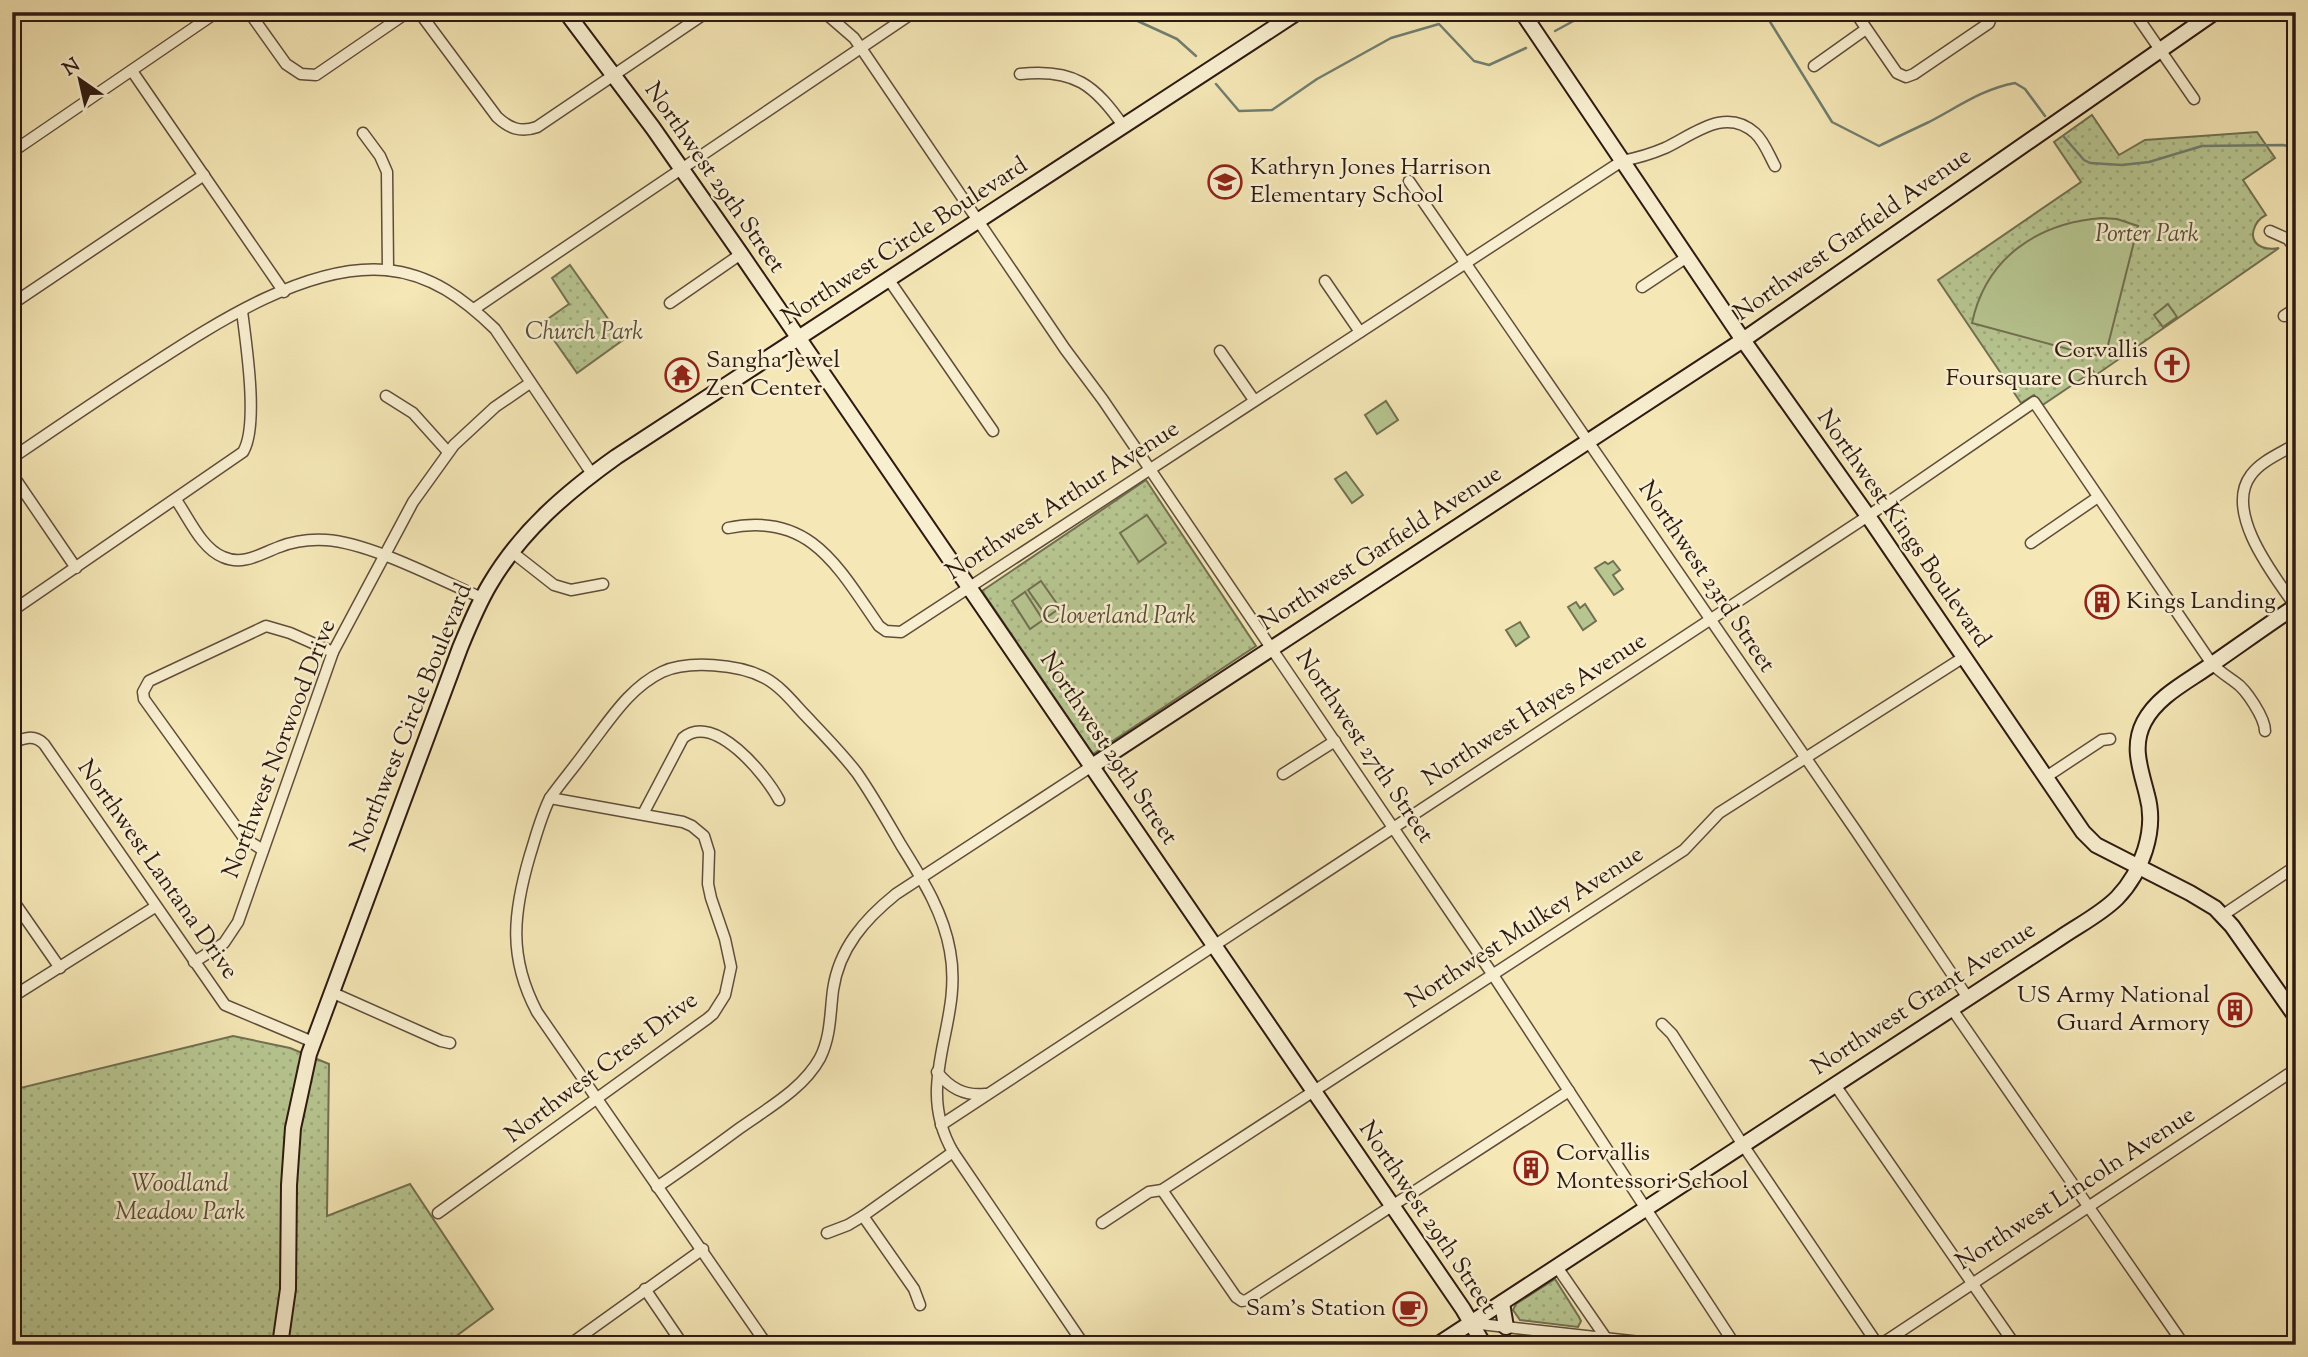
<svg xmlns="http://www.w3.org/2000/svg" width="2308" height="1357" font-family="'Sorts Mill Goudy',serif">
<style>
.grass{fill:url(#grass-dots);stroke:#727052;stroke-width:2}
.garden{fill:#b7c691;stroke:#727052;stroke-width:2}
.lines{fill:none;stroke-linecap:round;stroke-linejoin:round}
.stream{stroke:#707e70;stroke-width:2.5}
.street-casing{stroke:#604d3b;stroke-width:13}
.secondary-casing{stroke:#2e1a12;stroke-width:18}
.street{stroke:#f8efd0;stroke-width:10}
.secondary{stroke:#f8efd0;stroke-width:14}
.labels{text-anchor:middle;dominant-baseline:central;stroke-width:5;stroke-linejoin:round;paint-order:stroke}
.poi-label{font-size:24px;fill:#2e1a12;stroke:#f8efd0;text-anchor:start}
.street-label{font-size:24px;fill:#2e1a12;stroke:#f8efd0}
.park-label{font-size:24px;font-style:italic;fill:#574e38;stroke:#f8efd0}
</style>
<defs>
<pattern id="grass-dots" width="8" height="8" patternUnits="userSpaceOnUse" patternTransform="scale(1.75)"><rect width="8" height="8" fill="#b7c691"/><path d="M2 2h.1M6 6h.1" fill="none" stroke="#9eaa7c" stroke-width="1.8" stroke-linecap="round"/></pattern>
</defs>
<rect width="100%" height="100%" fill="#f5e7b6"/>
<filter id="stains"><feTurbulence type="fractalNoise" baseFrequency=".00286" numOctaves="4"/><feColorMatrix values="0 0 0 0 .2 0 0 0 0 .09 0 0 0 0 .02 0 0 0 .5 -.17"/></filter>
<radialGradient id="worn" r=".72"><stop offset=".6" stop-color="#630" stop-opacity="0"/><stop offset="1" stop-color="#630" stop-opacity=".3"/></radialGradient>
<g class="grass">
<path d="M2092,115L2119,155L2145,140L2257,132L2275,158L2243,180L2266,215C2254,221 2246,240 2262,247C2267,249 2274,249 2279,248L2096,375L2093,371L2041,406L2034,395L2021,403L1938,280L2081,182L2054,142Z"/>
<polygon points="570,265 623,340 577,373 542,323 569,304 552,278"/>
<polygon points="1146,480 1256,646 1093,754 982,591"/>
<polygon points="233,1036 290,1048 329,1064 327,1216 410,1184 493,1309 444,1345 12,1345 12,1090"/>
<polygon points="1555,1279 1579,1317 1581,1321 1578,1327 1520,1320 1513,1310 1516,1304"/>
</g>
<g class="garden">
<path d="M2102,218L2117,219L2138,226L2107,349C2102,354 2097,356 2090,355L1972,323C1986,257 2038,223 2102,218Z"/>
<polygon points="2168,304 2177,317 2163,327 2154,315"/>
<polygon points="1386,401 1398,420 1377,434 1365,415"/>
<polygon points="1346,472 1363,495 1352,503 1335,479"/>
<polygon points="1147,515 1166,543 1139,562 1120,533"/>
<polygon points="1613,561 1620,570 1613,575 1623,589 1614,595 1595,568 1605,562 1608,564"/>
<polygon points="1041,581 1060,608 1047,617 1028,590"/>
<polygon points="1025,592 1043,620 1030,629 1012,601"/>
<polygon points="1576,602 1580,608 1585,604 1596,621 1583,630 1568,607"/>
<polygon points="1520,622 1529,637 1516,646 1506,630"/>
</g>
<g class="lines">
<g class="stream">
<polyline points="1118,12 1177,39 1196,56"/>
<path d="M1764,12L1832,122L1879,146C1895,138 1912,130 1929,122C1958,107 1982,89 2015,83L2025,89L2045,116"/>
<polyline points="1555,31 1590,12"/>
<polyline points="1216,84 1239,111 1272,110 1317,79 1391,38 1439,24 1474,61 1489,65 1526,48"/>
<polyline points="2064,137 2084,160 2090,163 2122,165 2149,162 2202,146 2283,145 2296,148"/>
</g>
<defs>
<g id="street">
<polyline points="249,12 286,64 301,74 316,75 408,12"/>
<path d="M419,12L497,117C509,128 520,133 537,127L707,12"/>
<polyline points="824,12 854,38 861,48 1065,349 1103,400 1493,975 1735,1345"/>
<polyline points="1855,12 1897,73 1906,77 1914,74 1989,23 1993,12"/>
<polyline points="2134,12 2194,99"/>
<polyline points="1814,66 1866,29"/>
<polyline points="132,71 284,292"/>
<path d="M1020,74C1074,68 1095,85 1124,127"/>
<polyline points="363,133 380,156 387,172 388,270"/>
<polyline points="12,152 217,12"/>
<polyline points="1409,181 1856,831 1968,998"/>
<polyline points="2270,231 2288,239 2296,250"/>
<polyline points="889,280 993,431"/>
<polyline points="1325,281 1360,332"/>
<polyline points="1642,287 1687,257"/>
<polyline points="670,303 741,254"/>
<polyline points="12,304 204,175"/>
<polyline points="474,309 914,12"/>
<polyline points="2284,316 2296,308"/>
<polyline points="1220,351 1254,400"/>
<polyline points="386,396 413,413 448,452"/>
<path d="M2296,444C2281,453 2261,461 2251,475C2223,512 2275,577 2296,607"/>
<path d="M12,458C56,428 100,398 145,369C210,327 305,263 386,270C431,274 464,299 495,329L592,474"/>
<polyline points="12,474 76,568"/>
<path d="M176,500C189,518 201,548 223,557C243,566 260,554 279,547C294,541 310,539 326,540C371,543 440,580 482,598"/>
<path d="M728,528C810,511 838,567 879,626L886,631L901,632L1622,161C1637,158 1651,154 1665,148C1693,135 1725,106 1755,133C1764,141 1769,155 1775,166"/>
<polyline points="2031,543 2098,497"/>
<polyline points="512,552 554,585 571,590 603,584"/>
<path d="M12,611L243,452C259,426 246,343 242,311"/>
<path d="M12,743C24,738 34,734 44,744L225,1005L313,1042"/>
<polyline points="1283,774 1335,741"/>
<polyline points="2046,777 2102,740 2110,739"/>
<path d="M643,814L683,738C714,711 766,775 779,800"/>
<polyline points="263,850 244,838 144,699 143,692 149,681 266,626 290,633 333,652"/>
<polyline points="12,899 60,968"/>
<polyline points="2223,915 2296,866"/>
<polyline points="194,962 224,943 238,922 333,652 413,502 454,445 495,407 530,383"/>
<polyline points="331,992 441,1041 450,1043"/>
<polyline points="12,997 155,907"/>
<polyline points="1952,1009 2184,1345"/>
<polyline points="1662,1024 1672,1034 1743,1145 1878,1345"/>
<path d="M937,1072C950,1088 964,1096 985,1094"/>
<polyline points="1835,1085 2015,1345"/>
<path d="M941,1125L1868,516L2034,402L2212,664C2220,672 2227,676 2235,682C2246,689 2265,718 2265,731"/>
<path d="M657,1187C685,1168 713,1148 740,1128C768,1108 803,1089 820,1058C831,1036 830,1013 833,990C839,948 865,919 896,894L1092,766"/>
<polyline points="1162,1190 1236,1297 1242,1301 1247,1300 1569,1091"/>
<polyline points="438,1213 707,1019 713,1014 725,995 731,967 725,939 711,898 708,884 709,852 704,836 692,826 683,822 550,798"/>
<polyline points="863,1216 914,1289 920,1305"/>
<polyline points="1102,1223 1149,1192 1162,1190 1684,850 1719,813 1964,657"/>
<polyline points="827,1233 848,1225 863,1216 953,1152"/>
<polyline points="1557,1267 1608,1341"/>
<polyline points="645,1289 683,1345"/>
<polyline points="1471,1323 1667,1345"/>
<polyline points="569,1345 703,1249"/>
<path d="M767,1345L537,1012C508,957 513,913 530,855C536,836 541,816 550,798C562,781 576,765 588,748C610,720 629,688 662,672C688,660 739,664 765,678C780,686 792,701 804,714C822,733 841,752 857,773C873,796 887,821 901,845C922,879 943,911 950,951C964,1025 912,1081 953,1152L1084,1345"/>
<polyline points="1880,1345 2296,1069"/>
</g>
<g id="secondary">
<polyline points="566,12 653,128 741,254 1463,1309 1484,1345"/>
<polyline points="1522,12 1743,340 1868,516 2083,832 2096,845 2190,893 2215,908 2232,926 2296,1017"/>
<polyline points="1092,766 1743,340 2215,12"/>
<polyline points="1502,1303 1506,1327"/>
<path d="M280,1345L288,1289L289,1185L293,1128L309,1054L460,648C469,626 478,604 490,584C521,531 567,492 616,457L1298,12"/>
<path d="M1437,1345L2060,938C2079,925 2101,914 2117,898C2142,872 2157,830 2147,795C2141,770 2131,747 2144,722C2157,697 2185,683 2208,667C2237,647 2266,626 2296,606"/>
</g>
</defs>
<use href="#street" class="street-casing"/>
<use href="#secondary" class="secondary-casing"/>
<use href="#street" class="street"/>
<use href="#secondary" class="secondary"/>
</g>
<defs>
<symbol id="school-ring" viewBox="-11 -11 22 22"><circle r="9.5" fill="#f8efd0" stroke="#8f2418" stroke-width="1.5"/><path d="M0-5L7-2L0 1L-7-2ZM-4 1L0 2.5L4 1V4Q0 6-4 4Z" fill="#8f2418"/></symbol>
<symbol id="church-ring" viewBox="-11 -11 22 22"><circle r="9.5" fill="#f8efd0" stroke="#8f2418" stroke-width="1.5"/><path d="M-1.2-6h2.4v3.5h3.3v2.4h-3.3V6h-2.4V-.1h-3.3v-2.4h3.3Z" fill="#8f2418"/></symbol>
<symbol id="temple-ring" viewBox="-11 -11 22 22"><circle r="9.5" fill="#f8efd0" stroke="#8f2418" stroke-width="1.5"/><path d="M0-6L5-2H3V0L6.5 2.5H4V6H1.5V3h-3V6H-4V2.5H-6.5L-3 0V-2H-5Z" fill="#8f2418"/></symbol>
<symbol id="building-ring" viewBox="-11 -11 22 22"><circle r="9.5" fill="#f8efd0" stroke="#8f2418" stroke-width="1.5"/><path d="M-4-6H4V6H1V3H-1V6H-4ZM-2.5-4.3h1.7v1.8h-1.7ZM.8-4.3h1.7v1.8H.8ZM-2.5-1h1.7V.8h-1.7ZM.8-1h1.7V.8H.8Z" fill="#8f2418"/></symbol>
<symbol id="cafe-ring" viewBox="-11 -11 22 22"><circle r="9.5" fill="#f8efd0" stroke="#8f2418" stroke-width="1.5"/><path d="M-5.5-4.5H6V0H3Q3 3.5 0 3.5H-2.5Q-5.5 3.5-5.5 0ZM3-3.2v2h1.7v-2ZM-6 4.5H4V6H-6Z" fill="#8f2418"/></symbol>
</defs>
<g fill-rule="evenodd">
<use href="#school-ring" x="1206" y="163" width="38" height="38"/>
<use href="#church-ring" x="2153" y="346" width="38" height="38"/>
<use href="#temple-ring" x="663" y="356" width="38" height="38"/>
<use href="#building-ring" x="2083" y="583" width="38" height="38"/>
<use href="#building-ring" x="2216" y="991" width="38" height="38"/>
<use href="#building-ring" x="1512" y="1149" width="38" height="38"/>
<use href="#cafe-ring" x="1391" y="1290" width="38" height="38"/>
</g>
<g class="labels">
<g class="poi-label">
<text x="1250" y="168">Kathryn Jones Harrison<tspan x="1250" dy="28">Elementary School</tspan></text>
<text x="2148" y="351" text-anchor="end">Corvallis<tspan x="2148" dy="28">Foursquare Church</tspan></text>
<text x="706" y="361">Sangha Jewel<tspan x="706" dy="28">Zen Center</tspan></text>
<text x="2126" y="602">Kings Landing</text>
<text x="2210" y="996" text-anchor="end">US Army National<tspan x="2210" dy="28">Guard Armory</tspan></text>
<text x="1556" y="1154">Corvallis<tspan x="1556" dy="28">Montessori School</tspan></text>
<text x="1386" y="1309" text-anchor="end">Sam's Station</text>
</g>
<g class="street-label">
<text transform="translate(714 178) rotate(55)">Northwest 29th Street</text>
<text transform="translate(1853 235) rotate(-35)">Northwest Garfield Avenue</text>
<text transform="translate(905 242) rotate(-33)">Northwest Circle Boulevard</text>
<text transform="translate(1063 501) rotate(-33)">Northwest Arthur Avenue</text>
<text transform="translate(1903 529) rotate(55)">Northwest Kings Boulevard</text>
<text transform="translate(1381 549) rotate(-33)">Northwest Garfield Avenue</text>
<text transform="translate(1706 577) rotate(56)">Northwest 23rd Street</text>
<text transform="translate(1535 710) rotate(-33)">Northwest Hayes Avenue</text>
<text transform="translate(412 718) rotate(-68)">Northwest Circle Boulevard</text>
<text transform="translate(1364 747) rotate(56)">Northwest 27th Street</text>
<text transform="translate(280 749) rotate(-69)">Northwest Norwood Drive</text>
<text transform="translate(1108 749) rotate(56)">Northwest 29th Street</text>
<text transform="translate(157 870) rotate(55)">Northwest Lantana Drive</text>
<text transform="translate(1525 928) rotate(-33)">Northwest Mulkey Avenue</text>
<text transform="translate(1924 999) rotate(-33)">Northwest Grant Avenue</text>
<text transform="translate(602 1068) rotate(-37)">Northwest Crest Drive</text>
<text transform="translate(2076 1189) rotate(-33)">Northwest Lincoln Avenue</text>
<text transform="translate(1427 1218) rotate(56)">Northwest 29th Street</text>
</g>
<g class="park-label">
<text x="2147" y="235">Porter Park</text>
<text x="584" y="333">Church Park</text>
<text x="1119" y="617">Cloverland Park</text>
<text x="180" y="1185">Woodland<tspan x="180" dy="28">Meadow Park</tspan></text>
</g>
</g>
<rect width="2308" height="1357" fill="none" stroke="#f5e7b6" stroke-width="42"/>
<rect x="14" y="14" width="2280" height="1329" fill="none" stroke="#2e1a12" stroke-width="3.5"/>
<rect x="21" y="21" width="2266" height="1315" fill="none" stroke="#2e1a12" stroke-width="2"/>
<g transform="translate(80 80) rotate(326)" stroke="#f8efd0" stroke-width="5" paint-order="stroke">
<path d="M0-5L12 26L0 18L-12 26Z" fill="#2e1a12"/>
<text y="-10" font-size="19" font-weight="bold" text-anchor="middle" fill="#2e1a12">N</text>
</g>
<rect width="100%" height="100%" filter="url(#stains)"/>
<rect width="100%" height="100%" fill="url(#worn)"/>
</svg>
